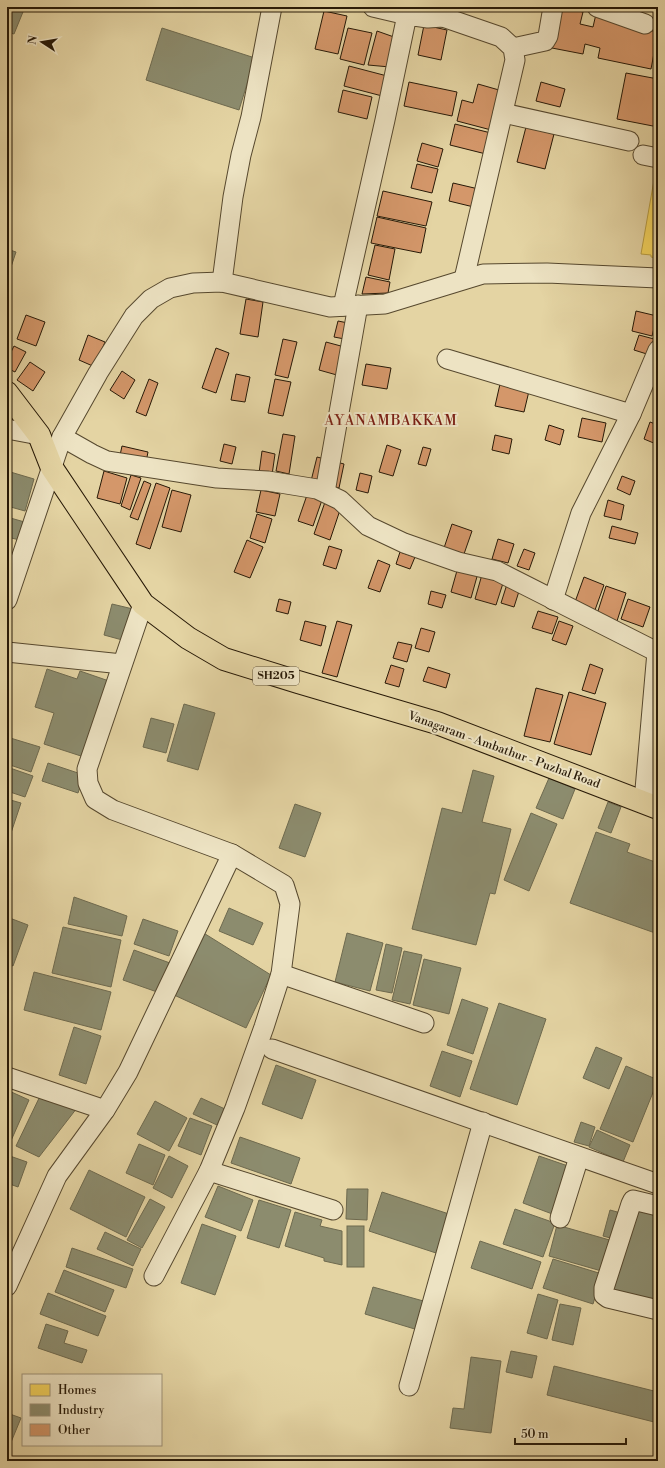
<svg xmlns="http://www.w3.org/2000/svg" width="665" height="1468" font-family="'Libre Bodoni',serif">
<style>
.homes{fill:#f6d55c;stroke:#b89d42}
.industry{fill:#8c8c6e;stroke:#6e6a4f}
.building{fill:#d4976a;stroke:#271907}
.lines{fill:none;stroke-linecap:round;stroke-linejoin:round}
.minor-casing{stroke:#56482e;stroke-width:21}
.major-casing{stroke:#271907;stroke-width:24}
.minor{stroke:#ede3c3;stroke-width:19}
.major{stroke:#e4d4a3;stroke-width:22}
.labels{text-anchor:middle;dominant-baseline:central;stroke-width:4;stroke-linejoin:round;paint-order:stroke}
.shield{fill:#ede3c3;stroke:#62563f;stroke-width:1}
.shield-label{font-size:11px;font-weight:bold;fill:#271907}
.street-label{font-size:12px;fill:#271907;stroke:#ede3c3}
.quarter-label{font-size:14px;letter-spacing:1px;fill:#7a1f14;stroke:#ede3c3}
</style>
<rect width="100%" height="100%" fill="#e4d4a3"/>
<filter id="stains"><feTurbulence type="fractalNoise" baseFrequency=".005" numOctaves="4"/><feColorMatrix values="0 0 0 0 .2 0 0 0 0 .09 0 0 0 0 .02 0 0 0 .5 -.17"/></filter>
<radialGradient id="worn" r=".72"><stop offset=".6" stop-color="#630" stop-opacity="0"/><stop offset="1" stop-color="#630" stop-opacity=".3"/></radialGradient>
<polygon class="homes" points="656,172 658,172 658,256 657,258 651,257 651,255 641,254 654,180 655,180"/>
<g class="industry">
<polygon points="7,7 25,7 14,34 7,32"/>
<polygon points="162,28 255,58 239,110 146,80"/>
<polygon points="7,249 16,252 7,279"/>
<polygon points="7,471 34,479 25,511 7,506"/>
<polygon points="7,517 28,523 24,541 7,537"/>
<polygon points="112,604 133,609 126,641 104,635"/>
<polygon points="47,669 77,679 80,671 109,681 84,757 44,744 54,713 35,707"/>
<polygon points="184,704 215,713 198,770 167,761"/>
<polygon points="151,718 174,724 166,753 143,747"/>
<polygon points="7,737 40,747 31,772 7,764"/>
<polygon points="48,763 84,775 78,793 42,781"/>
<polygon points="7,767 33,776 25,797 7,791"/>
<polygon points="473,770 494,776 482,822 511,829 495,894 490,893 476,945 412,929 442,808 462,813"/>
<polygon points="549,778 575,789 563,819 536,808"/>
<polygon points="7,799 21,803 11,833 7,832"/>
<polygon points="608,802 621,807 611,833 598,828"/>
<polygon points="295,804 321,813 305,857 279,848"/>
<polygon points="531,813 557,824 529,891 504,880"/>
<polygon points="596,832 630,844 627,852 658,863 658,934 570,903"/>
<polygon points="74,897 127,916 122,936 68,924"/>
<polygon points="229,908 263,923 253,945 219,931"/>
<polygon points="7,917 28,925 13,966 7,963"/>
<polygon points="143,919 178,931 169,956 134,944"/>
<polygon points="63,927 121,940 111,987 52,973"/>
<polygon points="202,932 271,975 246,1028 174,995"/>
<polygon points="347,933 383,943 370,991 335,982"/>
<polygon points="386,944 402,948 392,993 376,990"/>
<polygon points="134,950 170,963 160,993 123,980"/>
<polygon points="404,951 422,955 410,1004 392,1000"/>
<polygon points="424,959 461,968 449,1014 413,1005"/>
<polygon points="34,972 111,992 101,1030 24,1010"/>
<polygon points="462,999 488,1008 473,1054 447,1045"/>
<polygon points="499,1003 546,1019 517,1105 470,1089"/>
<polygon points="74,1027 101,1036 86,1084 59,1075"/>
<polygon points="596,1047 622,1058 609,1089 583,1078"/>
<polygon points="442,1051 472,1061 460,1097 430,1086"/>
<polygon points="276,1065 316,1080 302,1119 262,1104"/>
<polygon points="626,1066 658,1080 633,1142 600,1129"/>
<polygon points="7,1090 29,1100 10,1143 7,1141"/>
<polygon points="42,1092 77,1108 39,1157 16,1146"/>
<polygon points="201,1098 225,1109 217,1125 193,1114"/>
<polygon points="155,1101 187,1118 169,1151 137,1134"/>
<polygon points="190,1118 212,1126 201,1155 178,1146"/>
<polygon points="581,1122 595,1127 589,1146 574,1142"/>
<polygon points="597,1130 630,1145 623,1162 589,1147"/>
<polygon points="240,1137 300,1158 291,1184 231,1163"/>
<polygon points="139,1144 165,1155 153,1185 126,1173"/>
<polygon points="7,1155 27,1162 18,1187 7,1183"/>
<polygon points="169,1156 188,1166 172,1198 153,1188"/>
<polygon points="539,1156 571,1167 555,1215 523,1203"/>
<polygon points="89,1170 145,1197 126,1237 70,1209"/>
<polygon points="218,1186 253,1200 241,1231 205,1217"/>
<polygon points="347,1189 368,1189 367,1220 346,1219"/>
<polygon points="382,1192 449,1214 436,1253 369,1231"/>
<polygon points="150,1199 165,1207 142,1248 127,1240"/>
<polygon points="259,1200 291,1210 279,1248 247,1238"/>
<polygon points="635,1202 658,1212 658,1283 651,1306 608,1296"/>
<polygon points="515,1209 555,1223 543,1257 503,1244"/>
<polygon points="610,1210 621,1213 614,1239 603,1236"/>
<polygon points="295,1212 322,1220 320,1226 342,1231 342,1265 324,1261 324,1258 285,1246"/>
<polygon points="202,1224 236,1236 215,1295 181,1283"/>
<polygon points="557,1225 613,1241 605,1272 549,1256"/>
<rect x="347" y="1226" width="17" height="41"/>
<polygon points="105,1232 141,1249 133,1266 97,1249"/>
<polygon points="480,1241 541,1262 532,1289 471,1268"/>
<polygon points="72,1248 133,1269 126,1288 66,1267"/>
<polygon points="553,1259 602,1274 593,1304 543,1288"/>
<polygon points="64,1270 114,1290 105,1312 55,1292"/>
<polygon points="373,1287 427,1302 418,1330 365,1314"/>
<polygon points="48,1293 106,1316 98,1336 40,1314"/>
<polygon points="538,1294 558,1300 547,1339 527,1333"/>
<polygon points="560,1304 581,1308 573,1345 552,1340"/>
<polygon points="46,1324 68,1331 64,1343 87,1350 82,1363 38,1348"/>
<polygon points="511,1351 537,1356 532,1378 506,1372"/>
<polygon points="471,1357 501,1361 491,1433 450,1428 453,1408 464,1409"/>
<polygon points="554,1366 658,1392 658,1423 547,1395"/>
<polygon points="7,1413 21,1418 7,1452"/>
</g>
<g class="building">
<polygon points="560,7 583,12 580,24 593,27 596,14 635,27 658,32 651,69 598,58 600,48 585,44 583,54 552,48"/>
<polygon points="324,11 347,16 338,54 315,49"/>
<polygon points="424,25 447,30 441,60 418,55"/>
<polygon points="348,28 372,33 364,65 340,59"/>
<polygon points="377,31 394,37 390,67 368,65"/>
<polygon points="349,66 391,77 386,97 344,86"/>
<polygon points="626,73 658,79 658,127 617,119"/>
<polygon points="409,82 457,92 452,116 404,106"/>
<polygon points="541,82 565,89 560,107 536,101"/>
<polygon points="478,84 499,90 495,131 457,121 462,100 473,103"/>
<polygon points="343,90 372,97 367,119 338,112"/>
<polygon points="455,124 495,134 490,155 450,145"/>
<polygon points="526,127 554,134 545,169 517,162"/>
<polygon points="422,143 443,149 438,167 417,161"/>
<polygon points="417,164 438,169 432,193 411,188"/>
<polygon points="453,183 487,191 482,209 449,201"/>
<polygon points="383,191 432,202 426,226 377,216"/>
<polygon points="377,217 426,228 421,253 371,243"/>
<polygon points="375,245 395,249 389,280 368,275"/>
<polygon points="366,277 390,282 388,293 362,294"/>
<polygon points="246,299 263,302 258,337 240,334"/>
<polygon points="636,311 657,316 652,336 632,331"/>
<polygon points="26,315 45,322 36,346 17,339"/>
<polygon points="338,321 353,324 350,340 334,337"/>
<polygon points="88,335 105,342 95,367 79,360"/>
<polygon points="639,335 654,339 650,355 634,350"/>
<polygon points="283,339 297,342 288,378 275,375"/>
<polygon points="326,342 352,349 344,377 319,370"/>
<polygon points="14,346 26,352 15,372 7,368 7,360"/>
<polygon points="216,348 229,353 216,393 202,388"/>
<polygon points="30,362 45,372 33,391 17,380"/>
<polygon points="366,364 391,368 387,389 362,385"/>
<polygon points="122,371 135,380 124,399 110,390"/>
<polygon points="236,374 250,377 245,402 231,400"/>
<polygon points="149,379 158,383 146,416 136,412"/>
<polygon points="275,379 291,382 283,416 268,413"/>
<polygon points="500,384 529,391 524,412 495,406"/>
<polygon points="582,418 606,423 602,442 578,437"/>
<polygon points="650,422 658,425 658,437 656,444 644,439"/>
<polygon points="549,425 564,430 560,445 545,440"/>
<polygon points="283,434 295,436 289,474 276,471"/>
<polygon points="495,435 512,439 509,454 492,450"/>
<polygon points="224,444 236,447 232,464 220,461"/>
<polygon points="387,445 401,450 393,476 379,472"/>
<polygon points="122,446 148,452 145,467 119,460"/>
<polygon points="423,447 431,449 426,466 418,464"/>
<polygon points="262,451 275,454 272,475 259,473"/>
<polygon points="317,457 344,464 339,488 311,481"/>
<polygon points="104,471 127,478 120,504 97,498"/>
<polygon points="360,473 372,476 368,493 356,490"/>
<polygon points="131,475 141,478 130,510 121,506"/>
<polygon points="622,476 635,481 630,495 617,489"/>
<polygon points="144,481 151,484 138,520 130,517"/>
<polygon points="156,483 170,488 150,549 136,544"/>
<polygon points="172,490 191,495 181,532 162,527"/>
<polygon points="261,490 280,494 275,516 256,512"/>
<polygon points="307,495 322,500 313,526 298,521"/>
<polygon points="608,500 624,505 621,520 604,516"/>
<polygon points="325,502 341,507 330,540 314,534"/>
<polygon points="257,514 272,519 265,543 250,538"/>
<polygon points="452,524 472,531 464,554 444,548"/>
<polygon points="612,526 638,533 635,544 609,538"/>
<polygon points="498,539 514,544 508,563 492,559"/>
<polygon points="247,540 263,547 250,578 234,572"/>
<polygon points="329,546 342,550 336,569 323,565"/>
<polygon points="524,549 535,553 529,570 517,566"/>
<polygon points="400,552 415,557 410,569 396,564"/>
<polygon points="378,560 390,565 380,592 368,588"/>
<polygon points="458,567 478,573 471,598 451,592"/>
<polygon points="483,571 505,577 496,605 475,599"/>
<polygon points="584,577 604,585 595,610 575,602"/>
<polygon points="508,581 521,585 514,607 501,603"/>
<polygon points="606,586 626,593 617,621 597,614"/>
<polygon points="431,591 446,595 442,608 428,604"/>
<polygon points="279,599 291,602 288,614 276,611"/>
<polygon points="628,599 650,607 643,627 621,619"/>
<polygon points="538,611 558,617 552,634 532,628"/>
<polygon points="305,621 326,626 321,646 300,640"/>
<polygon points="337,621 352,625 337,677 322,673"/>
<polygon points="559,621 573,626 566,645 552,640"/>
<polygon points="421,628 435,632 429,652 415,648"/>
<polygon points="398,642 412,645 407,662 393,658"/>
<polygon points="590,664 603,669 595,694 582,690"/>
<polygon points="391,665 404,669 399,687 385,683"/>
<polygon points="428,667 450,674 446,688 423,681"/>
<polygon points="536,688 563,695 550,742 524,736"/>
<polygon points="569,692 606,703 591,755 554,744"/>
</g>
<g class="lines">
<defs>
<g id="minor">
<polyline points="373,7 407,15"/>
<polyline points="597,7 645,24"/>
<polyline points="443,17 501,37 513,48 515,60 464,279"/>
<polyline points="513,48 545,41 548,36 553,7"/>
<polyline points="503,113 629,141"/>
<polyline points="643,155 658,158"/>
<polyline points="222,282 233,197 241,155 251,117 272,7"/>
<polyline points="343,306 385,120 407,15 428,18 443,17 446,7"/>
<polyline points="447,359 631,414"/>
<polyline points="7,429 39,435"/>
<polyline points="62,437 92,454 107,461 217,478 268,481 317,489 340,500 368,526 404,543 458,562 497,571 657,652"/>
<polyline points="325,492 358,305"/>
<polyline points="7,600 62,437 98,373 134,316 151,299 170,288 193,283 222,282 330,307 385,304 483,274 547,273 658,278"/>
<polyline points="553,600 581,513 631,414 658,350"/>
<polyline points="143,604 87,769 88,783 95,799 113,810 232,854 284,885 290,904 281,974 264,1027 235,1108 209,1171 154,1276"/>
<polyline points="7,652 122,664"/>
<polyline points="644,801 657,652 658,652"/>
<polyline points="281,974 424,1023"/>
<polyline points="272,1049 658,1184"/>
<polyline points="7,1077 105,1110"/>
<polyline points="209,1171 333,1210"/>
<polyline points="658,1206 633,1200 631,1204 604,1288 604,1295 608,1298 658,1310"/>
<polyline points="560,1218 579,1157"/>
<polyline points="7,1286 57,1176 105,1110 128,1072 232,854"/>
<polyline points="409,1386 483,1122"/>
</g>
<polyline id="major" points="7,393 39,435 52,468 143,604 188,638 224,659 298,682 437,723 658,808"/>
</defs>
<use href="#minor" class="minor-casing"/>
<use href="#major" class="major-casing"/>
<use href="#minor" class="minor"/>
<use href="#major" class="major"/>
</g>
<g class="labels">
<rect class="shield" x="253" y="667" width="46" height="18" rx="3"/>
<g class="shield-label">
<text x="276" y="676">SH205</text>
</g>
<g class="street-label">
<text transform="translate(504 750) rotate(20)">Vanagaram - Ambathur - Puzhal Road</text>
</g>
<g class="quarter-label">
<text x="391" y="421">AYANAMBAKKAM</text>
</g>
</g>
<rect width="665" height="1468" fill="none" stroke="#e4d4a3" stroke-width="24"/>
<rect x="8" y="8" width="649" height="1452" fill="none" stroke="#271907" stroke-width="2"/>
<rect x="12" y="12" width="641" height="1444" fill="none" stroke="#271907"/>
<rect x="22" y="1374" width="140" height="72" fill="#ede3c3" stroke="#9e9278"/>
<rect x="30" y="1384" width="20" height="12" fill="#f6d55c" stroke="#9e9278"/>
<text x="58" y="1394" font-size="12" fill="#271907">Homes</text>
<rect x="30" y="1404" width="20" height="12" fill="#8c8c6e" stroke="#9e9278"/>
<text x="58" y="1414" font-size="12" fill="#271907">Industry</text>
<rect x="30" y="1424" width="20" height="12" fill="#d4976a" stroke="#9e9278"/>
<text x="58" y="1434" font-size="12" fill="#271907">Other</text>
<g transform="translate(42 42) rotate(282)" stroke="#ede3c3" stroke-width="3" paint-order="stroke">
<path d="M0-3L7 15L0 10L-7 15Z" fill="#271907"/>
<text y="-6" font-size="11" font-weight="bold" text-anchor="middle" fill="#271907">N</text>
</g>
<path d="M515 1438v6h111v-6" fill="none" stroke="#271907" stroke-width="2"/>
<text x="521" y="1438" font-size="12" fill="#271907" stroke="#ede3c3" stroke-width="3" paint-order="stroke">50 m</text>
<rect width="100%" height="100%" filter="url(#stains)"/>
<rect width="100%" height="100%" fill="url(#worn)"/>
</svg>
